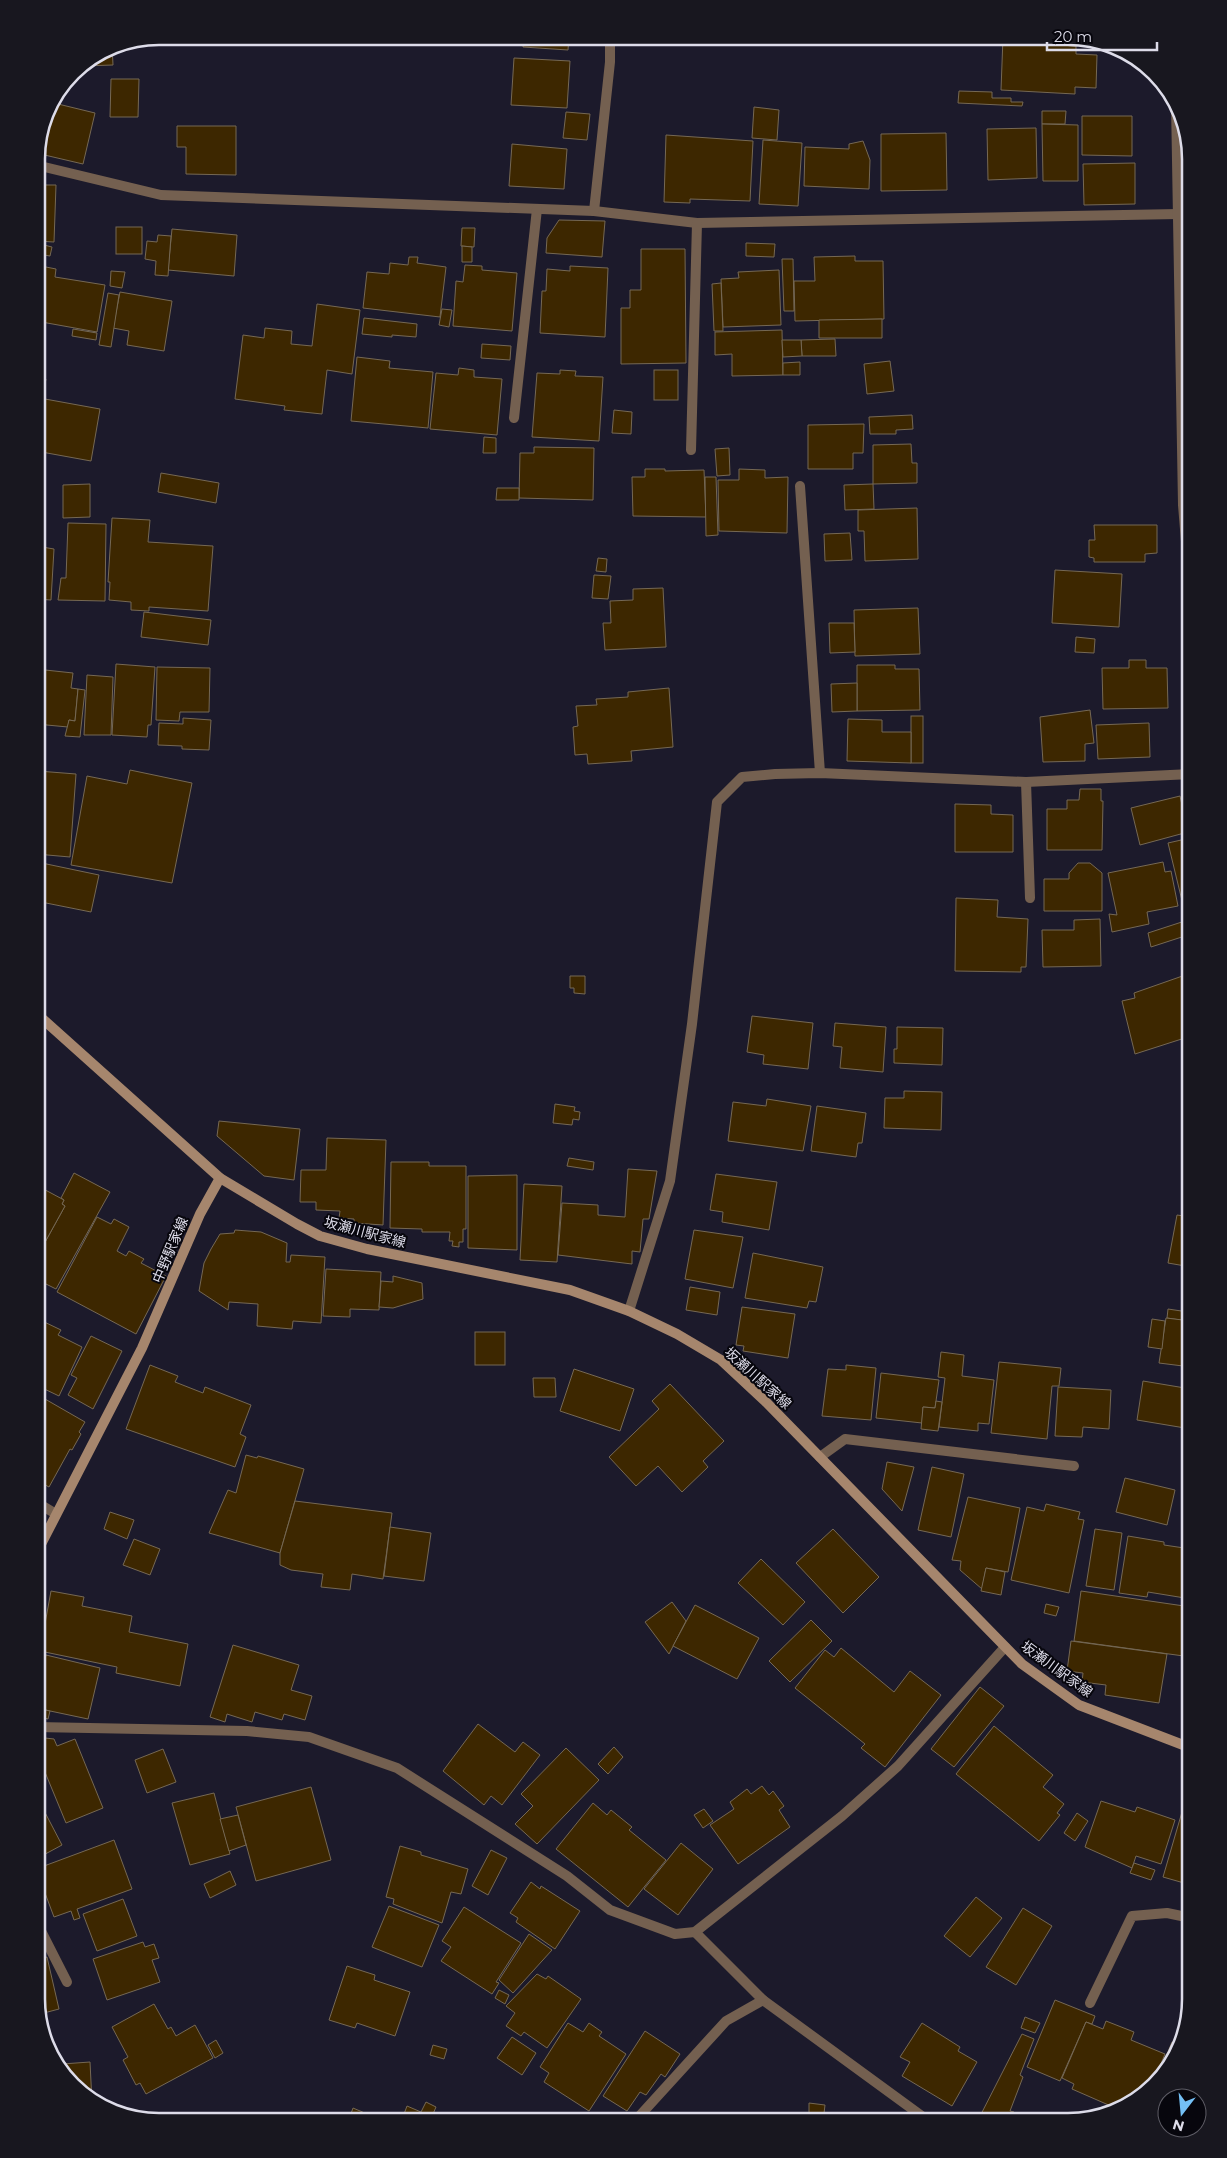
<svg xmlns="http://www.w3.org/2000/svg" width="1227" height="2158" font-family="Montserrat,'Noto Sans JP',sans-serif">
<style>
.building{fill:#3d2700;stroke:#756854}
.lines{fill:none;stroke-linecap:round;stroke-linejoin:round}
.service{stroke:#746050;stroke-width:10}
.minor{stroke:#746050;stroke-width:10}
.tertiary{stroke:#746050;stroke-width:10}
.secondary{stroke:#a6866d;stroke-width:10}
.labels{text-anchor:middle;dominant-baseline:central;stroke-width:4;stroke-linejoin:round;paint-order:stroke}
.street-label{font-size:14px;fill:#dddce9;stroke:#07060d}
.rim{fill:none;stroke:#dddce9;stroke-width:2.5}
</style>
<rect width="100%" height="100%" fill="#1c1a2b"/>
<g class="building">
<polygon points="524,36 569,36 568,50 523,47"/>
<polygon points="1003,37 1024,37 1024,43 1076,46 1076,54 1097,55 1096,88 1075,87 1075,94 1001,90"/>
<polygon points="112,45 113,65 81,66"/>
<polygon points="514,58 570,61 567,108 511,105"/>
<polygon points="111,79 139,79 138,117 110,117"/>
<polygon points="959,91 992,92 992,98 1011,98 1011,102 1023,102 1022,106 958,103"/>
<polygon points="56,96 60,97 58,104 95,113 83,164 36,153 46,112"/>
<polygon points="754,107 779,110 777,140 752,138"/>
<polygon points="1042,111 1066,111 1065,124 1042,124"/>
<polygon points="566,112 590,114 587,140 563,138"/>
<polygon points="1082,116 1132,116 1132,156 1082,155"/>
<polygon points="1042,124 1078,125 1078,181 1043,181"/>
<polygon points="177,126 236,126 236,175 186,174 186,147 177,147"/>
<polygon points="1036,128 1037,178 988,180 987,129"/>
<polygon points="946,133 947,190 881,191 881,134"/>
<polygon points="666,135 753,141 750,201 690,199 690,203 664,202"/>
<polygon points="763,140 802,143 798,206 759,204"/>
<polygon points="863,141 870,160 869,189 804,186 805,147 849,149 849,144"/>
<polygon points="512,144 567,149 564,189 509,186"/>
<polygon points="1135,163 1135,204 1084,205 1083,164"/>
<polygon points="36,185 56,185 54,242 36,241"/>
<polygon points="559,220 605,221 602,257 546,253 547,238"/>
<rect x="116" y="227" width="26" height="27"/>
<polygon points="462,228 475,228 474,247 461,246"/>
<polygon points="172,229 237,235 234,276 168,270"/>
<polygon points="158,235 171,236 168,276 155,275 156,261 145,259 147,241 157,242"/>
<polygon points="746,243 775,244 774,257 746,256"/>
<polygon points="40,244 52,247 50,256 38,254"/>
<polygon points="462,246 472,247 472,262 462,262"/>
<polygon points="641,249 685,249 686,363 621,364 621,308 630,308 630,290 641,290"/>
<polygon points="855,256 855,261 883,261 884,319 795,321 794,281 815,281 814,257"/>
<polygon points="409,257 418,257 417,263 446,267 440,317 363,308 367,272 389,274 390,263 408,265"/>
<polygon points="782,259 793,259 794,311 784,311"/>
<polygon points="36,265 56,269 55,277 105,285 97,332 36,321"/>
<polygon points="465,265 482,266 482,270 517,273 512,331 453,326 456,281 463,282"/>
<polygon points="570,266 608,268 605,337 540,333 542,291 546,291 547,269 570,271"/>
<polygon points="779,270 781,325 723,327 721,279 739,278 738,272"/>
<polygon points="111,271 125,272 122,288 110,286"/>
<polygon points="721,283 723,331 714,331 712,284"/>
<polygon points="120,292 172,301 164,351 127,345 129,331 113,328"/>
<polygon points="108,293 119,295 111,347 99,345"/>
<polygon points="317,304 360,310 352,374 327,370 322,414 284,410 285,406 235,399 243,335 264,338 265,328 292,331 291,344 312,346"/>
<polygon points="442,309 452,310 449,327 439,325"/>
<polygon points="364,318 417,324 416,337 392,335 392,337 362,334"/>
<polygon points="882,319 882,338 819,338 819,320"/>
<polygon points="73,329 97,333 96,340 72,336"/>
<polygon points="782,330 783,375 732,376 732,354 715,355 715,332"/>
<polygon points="835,339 836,356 802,356 801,340"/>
<polygon points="782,340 801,340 802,356 783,357"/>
<polygon points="482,344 511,346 510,360 481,358"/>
<polygon points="357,357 390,361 389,368 433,372 428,428 351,421"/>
<polygon points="890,361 894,391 867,394 864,364"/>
<polygon points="800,362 800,375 783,375 783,363"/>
<polygon points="459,368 474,370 474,377 502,379 497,435 430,429 436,373 458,375"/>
<polygon points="560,370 576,371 575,376 603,377 599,441 532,437 537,373 560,374"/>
<rect x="654" y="370" width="24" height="30"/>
<polygon points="36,377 46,379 41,405 36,405"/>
<polygon points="45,399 100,409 91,461 36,451"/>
<polygon points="614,410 632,412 631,434 612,433"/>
<polygon points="912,415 913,429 896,430 896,434 870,434 869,417"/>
<polygon points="864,424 863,453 853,453 853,469 808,469 808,425"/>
<polygon points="484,437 496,438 496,453 483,453"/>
<polygon points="911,444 912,463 917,463 917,483 873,484 873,445"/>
<polygon points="534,447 594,448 593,500 519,498 520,453 534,453"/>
<polygon points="729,448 730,475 717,476 715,449"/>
<polygon points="645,469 665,469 665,471 704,470 706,517 633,516 632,477 645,477"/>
<polygon points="739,469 765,470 765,478 788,477 787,533 719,531 718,480 739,480"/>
<polygon points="161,473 219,483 216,503 158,492"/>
<polygon points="705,477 716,477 718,535 706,536"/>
<polygon points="90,484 90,517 63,518 63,485"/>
<polygon points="873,484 874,509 845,510 844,485"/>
<polygon points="497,488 519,488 519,500 496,500"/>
<polygon points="917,508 918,559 865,561 864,531 858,531 858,510"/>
<polygon points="112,518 150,520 148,542 213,546 208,611 149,607 149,611 131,610 131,602 109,600 110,582 108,582"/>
<polygon points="68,523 106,524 105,601 58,600 61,578 66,578"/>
<polygon points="1094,525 1157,525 1157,553 1145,554 1145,562 1094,562 1094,558 1089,557 1089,540 1095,540"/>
<polygon points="850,533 852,560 825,561 824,534"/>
<polygon points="36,546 54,549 51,600 36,599"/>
<polygon points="598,558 607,559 606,572 596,571"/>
<polygon points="1055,570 1122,574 1119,627 1052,623"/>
<polygon points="594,575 611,576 608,599 592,598"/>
<polygon points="663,588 666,647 605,650 603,623 611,623 610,601 633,600 633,589"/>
<polygon points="918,608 920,654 855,656 854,610"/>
<polygon points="144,612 211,620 208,645 141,637"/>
<polygon points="829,623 854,623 855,652 830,653"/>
<polygon points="1076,637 1095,639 1094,653 1075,652"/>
<polygon points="1129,660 1146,660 1146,668 1167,668 1168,708 1103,709 1102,668 1129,668"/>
<polygon points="116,664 155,667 151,725 148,725 147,737 112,735"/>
<polygon points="857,665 895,665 895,669 919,669 920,710 857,711"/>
<polygon points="157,667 210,668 209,712 180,712 179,721 156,720"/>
<polygon points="36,669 73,673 71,688 78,689 75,721 69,720 68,727 36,724"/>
<polygon points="87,675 113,677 111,735 84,735"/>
<polygon points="857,683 857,711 832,712 831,684"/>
<polygon points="669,688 673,747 631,751 632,761 588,764 587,754 575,755 573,727 578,726 576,706 597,705 596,699 628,697 628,692"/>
<polygon points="78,689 85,690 80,737 65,736 69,720 75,721"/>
<polygon points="1090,710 1094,743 1085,744 1085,761 1043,762 1040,717"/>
<rect x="911" y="716" width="12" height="47"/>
<polygon points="183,718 211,720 209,750 182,749 182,746 158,745 159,723 183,724"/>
<polygon points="848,719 882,720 882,732 911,732 911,763 847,761"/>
<polygon points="1149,723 1150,757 1098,759 1096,725"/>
<polygon points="130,770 192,783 172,883 71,865 87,776 127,784"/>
<polygon points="38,771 76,774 70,857 36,854 36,778"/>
<polygon points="1080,789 1101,789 1101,801 1103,801 1102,850 1047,850 1047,809 1067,809 1067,800 1079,800"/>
<polygon points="1180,796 1188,832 1140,845 1131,808"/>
<polygon points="955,804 991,805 991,814 1013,815 1013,852 955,852"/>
<polygon points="1190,838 1191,911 1185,913 1168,843"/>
<polygon points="37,862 99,875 91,912 36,901"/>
<polygon points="1163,862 1165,872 1171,871 1178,906 1147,912 1149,924 1112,932 1109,914 1117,915 1108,873"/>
<polygon points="1078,863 1090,863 1102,873 1102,911 1044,911 1044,879 1069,879 1069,873"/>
<polygon points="956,898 998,900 997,917 1028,919 1026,967 1021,967 1021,972 955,971"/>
<polygon points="1100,919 1101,966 1043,967 1042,930 1074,930 1074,920"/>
<polygon points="1191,919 1191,934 1151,947 1148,933"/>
<polygon points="1191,973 1191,1036 1135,1054 1122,1001 1135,998 1134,993"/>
<polygon points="570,976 585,976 585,994 574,993 574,988 570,988"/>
<polygon points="752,1016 813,1023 808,1069 763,1064 764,1055 747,1052"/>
<polygon points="835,1023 886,1027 883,1072 840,1068 842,1047 833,1046"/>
<polygon points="897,1027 943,1028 942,1065 894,1063 894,1049 897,1049"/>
<polygon points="1191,1061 1191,1083 1183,1064"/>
<polygon points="904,1091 942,1092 941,1130 884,1128 885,1098 904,1098"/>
<polygon points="767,1099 811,1106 803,1151 728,1141 733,1102 766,1106"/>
<polygon points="555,1104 575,1107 574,1111 580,1112 579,1120 573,1119 572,1125 553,1123"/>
<polygon points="817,1106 866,1113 862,1143 858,1143 856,1157 811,1151"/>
<polygon points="219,1121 300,1129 294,1180 264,1176 217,1136"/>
<polygon points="327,1138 386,1140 383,1225 354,1223 354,1219 339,1218 340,1211 316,1210 316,1202 300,1202 301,1170 326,1170"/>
<polygon points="569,1158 594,1162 593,1170 567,1166"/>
<polygon points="391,1162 429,1162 429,1166 466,1166 466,1229 463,1229 463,1242 459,1242 459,1247 452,1246 453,1241 449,1241 450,1232 422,1232 422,1229 390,1228"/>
<polygon points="628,1169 657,1171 649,1219 643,1219 640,1252 632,1251 632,1264 558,1255 562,1203 598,1205 598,1215 625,1217"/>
<polygon points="74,1173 110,1192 56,1289 36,1279 36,1246 39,1241 44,1244 65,1206 62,1204 64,1200 61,1198"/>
<polygon points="716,1174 777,1182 769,1230 722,1222 723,1212 710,1210"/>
<polygon points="517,1175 517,1250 468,1248 468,1176"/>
<polygon points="524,1184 562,1186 557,1262 520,1260"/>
<polygon points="36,1185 64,1200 62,1204 65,1206 44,1244 39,1241 36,1246"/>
<polygon points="1177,1215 1191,1217 1191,1267 1168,1263"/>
<polygon points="97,1217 111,1224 114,1219 129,1227 117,1251 126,1256 129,1251 144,1259 141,1263 166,1276 136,1334 57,1292"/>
<polygon points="235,1230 261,1232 287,1243 286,1262 290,1262 291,1255 325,1257 321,1323 293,1321 292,1329 257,1326 258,1304 229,1302 228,1310 199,1291 204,1263 211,1249 220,1234 234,1233"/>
<polygon points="694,1230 743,1237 733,1288 685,1279"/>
<polygon points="753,1253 823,1267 816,1302 809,1301 807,1308 745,1298"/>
<polygon points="326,1269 381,1272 379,1310 350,1309 350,1317 323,1316"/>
<polygon points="393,1276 422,1283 423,1299 393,1308 379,1307 381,1281 393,1282"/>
<polygon points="690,1287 720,1292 717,1315 686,1310"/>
<polygon points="742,1307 795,1314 788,1358 743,1351 744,1346 736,1345"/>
<polygon points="1168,1309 1188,1312 1187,1321 1167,1318"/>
<polygon points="36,1318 61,1330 58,1335 82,1347 59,1396 36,1385"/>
<polygon points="1166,1318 1191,1321 1191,1367 1159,1363"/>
<polygon points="1152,1319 1165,1321 1162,1349 1148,1347"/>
<rect x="475" y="1332" width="30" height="33"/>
<polygon points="91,1336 122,1351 93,1409 68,1395 77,1378 71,1375"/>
<polygon points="941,1352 964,1355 962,1376 994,1380 989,1424 978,1423 978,1431 939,1427 945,1378 938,1377"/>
<polygon points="999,1362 1061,1368 1059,1386 1052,1386 1047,1439 991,1433"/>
<polygon points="150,1365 178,1376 175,1382 203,1393 205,1387 251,1405 240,1434 246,1437 235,1467 126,1429"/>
<polygon points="846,1365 876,1368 871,1420 822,1416 828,1369 846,1370"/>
<polygon points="574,1369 634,1389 620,1431 560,1411"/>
<polygon points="881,1373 939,1380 935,1408 923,1407 922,1423 876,1418"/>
<polygon points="533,1378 555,1378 556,1397 534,1397"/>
<polygon points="1143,1381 1191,1389 1191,1429 1137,1420"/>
<polygon points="670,1384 724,1441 703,1461 708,1467 682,1492 658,1466 636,1486 609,1457 659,1409 652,1401"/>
<polygon points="1058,1387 1111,1390 1109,1429 1083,1427 1082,1437 1055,1436"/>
<polygon points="45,1399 85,1422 79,1432 81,1434 72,1450 70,1449 49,1487 36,1480 36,1411 38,1412"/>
<polygon points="936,1401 942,1402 938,1431 921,1429 923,1407 935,1408"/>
<polygon points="246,1455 257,1458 258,1456 304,1469 280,1553 209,1533 228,1490 236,1493"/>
<polygon points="887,1462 914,1467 902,1511 882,1489"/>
<polygon points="932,1467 964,1474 951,1537 918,1530"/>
<polygon points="1125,1478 1175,1490 1167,1525 1116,1512"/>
<polygon points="968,1497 1020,1508 1008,1572 986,1568 982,1589 960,1570 961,1561 952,1560"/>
<polygon points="295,1501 392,1513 383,1579 352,1574 350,1590 321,1587 323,1574 291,1570 280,1565 280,1553"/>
<polygon points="1046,1504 1080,1512 1078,1519 1084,1520 1069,1593 1011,1580 1027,1507 1044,1511"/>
<polygon points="110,1512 134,1520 127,1539 104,1529"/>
<polygon points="390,1527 431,1533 424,1581 384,1576"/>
<polygon points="833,1529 879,1577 843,1613 796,1563"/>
<polygon points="1095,1529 1122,1533 1114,1590 1086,1586"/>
<polygon points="1128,1536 1164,1542 1164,1545 1191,1549 1191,1599 1148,1592 1147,1597 1119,1593"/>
<polygon points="134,1539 160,1549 150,1575 123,1565"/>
<polygon points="761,1559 805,1602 783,1625 738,1583"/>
<polygon points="986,1568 1005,1572 1001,1595 981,1591"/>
<polygon points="51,1591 84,1597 82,1606 132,1616 129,1632 188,1644 180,1686 116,1673 117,1667 40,1651"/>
<polygon points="1081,1591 1191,1607 1191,1657 1074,1641"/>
<polygon points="672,1602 686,1621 669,1654 645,1622"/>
<polygon points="1046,1604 1059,1607 1056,1616 1044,1613"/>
<polygon points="695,1605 759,1638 737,1679 673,1646"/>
<polygon points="811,1620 832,1641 790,1682 769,1661"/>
<polygon points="1071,1641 1167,1654 1159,1703 1105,1695 1106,1685 1082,1682 1083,1673 1067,1671"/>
<polygon points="233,1645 299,1665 291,1690 312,1696 305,1720 284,1714 282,1720 255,1712 252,1722 227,1714 225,1722 210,1717"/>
<polygon points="841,1648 894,1692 910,1671 941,1695 885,1767 861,1748 865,1744 795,1688 825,1650 834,1657"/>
<polygon points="37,1654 46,1655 36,1697 36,1656"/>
<polygon points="46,1655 100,1668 88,1719 36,1708 36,1697"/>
<polygon points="980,1687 1004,1706 954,1767 931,1749"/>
<polygon points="36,1708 50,1711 48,1719 36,1716"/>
<polygon points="478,1724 515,1752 523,1742 540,1755 502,1805 491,1796 484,1805 443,1771"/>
<polygon points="994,1726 1053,1775 1043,1787 1064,1804 1057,1813 1060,1815 1039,1841 956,1774"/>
<polygon points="36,1737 54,1739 57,1746 75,1739 103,1808 66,1823 40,1760 36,1762"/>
<polygon points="614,1747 623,1757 608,1774 598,1764"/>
<polygon points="566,1748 599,1780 537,1844 515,1824 533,1806 521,1794"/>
<polygon points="163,1749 176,1782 147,1793 135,1760"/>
<polygon points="762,1786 769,1795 773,1791 784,1806 779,1810 790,1827 738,1864 710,1825 734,1809 730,1802 747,1789 751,1794"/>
<polygon points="311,1787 331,1860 256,1881 236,1807"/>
<polygon points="214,1793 230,1854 190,1865 172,1803"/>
<polygon points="39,1801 62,1845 36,1859 36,1803"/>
<polygon points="1101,1801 1135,1812 1137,1807 1175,1820 1161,1864 1136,1856 1132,1868 1085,1847"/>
<polygon points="593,1803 607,1815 611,1810 632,1827 629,1830 666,1860 628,1907 556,1849"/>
<polygon points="704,1809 713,1821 703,1828 694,1815"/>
<polygon points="1182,1812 1191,1814 1191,1885 1163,1877"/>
<polygon points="1077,1813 1088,1821 1075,1841 1064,1833"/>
<polygon points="238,1815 246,1845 229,1851 220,1819"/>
<polygon points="114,1840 132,1889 77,1909 80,1918 74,1920 71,1911 54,1917 36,1869"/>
<polygon points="681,1843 713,1869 678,1915 644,1889"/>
<polygon points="400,1846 421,1852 421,1855 468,1869 461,1894 451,1892 442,1923 393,1904 394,1899 386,1897"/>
<polygon points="491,1850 507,1858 488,1895 472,1886"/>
<polygon points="1134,1863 1155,1870 1151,1880 1130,1873"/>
<polygon points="230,1871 236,1885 210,1898 204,1884"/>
<polygon points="531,1882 540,1889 541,1886 580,1911 555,1949 516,1922 518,1918 510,1913"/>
<polygon points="976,1897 1002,1918 970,1957 944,1936"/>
<polygon points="123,1899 137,1936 97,1951 83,1914"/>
<polygon points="389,1906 439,1925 422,1967 372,1947"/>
<polygon points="464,1907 521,1943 496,1982 499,1983 492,1994 441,1961 451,1947 442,1941"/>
<polygon points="1023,1908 1052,1926 1016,1985 986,1967"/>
<polygon points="529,1934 552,1950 513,1993 499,1980"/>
<polygon points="143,1942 145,1947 154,1944 159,1958 152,1960 160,1982 107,2000 93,1959"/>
<polygon points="47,1957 59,2009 40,2014 36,1999 36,1960"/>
<polygon points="347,1966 375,1975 374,1980 410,1992 395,2036 357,2023 355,2028 329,2020"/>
<polygon points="537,1974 546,1979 548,1976 581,1999 547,2048 524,2032 521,2036 506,2026 515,2013 506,2006"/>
<polygon points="499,1990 509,1995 505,2004 495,1998"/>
<polygon points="1055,2000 1095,2016 1092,2024 1086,2022 1060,2081 1027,2067"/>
<polygon points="154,2004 168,2029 171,2027 176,2036 195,2025 213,2058 146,2094 140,2083 136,2085 123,2060 128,2057 112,2027"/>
<polygon points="1025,2017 1040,2023 1035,2033 1021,2028"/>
<polygon points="1106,2021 1134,2032 1131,2040 1165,2054 1153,2083 1120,2110 1072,2089 1074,2084 1062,2078 1086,2022 1103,2029"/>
<polygon points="568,2023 583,2032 589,2023 602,2032 599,2036 626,2054 589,2111 544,2082 549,2073 540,2067"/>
<polygon points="922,2023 960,2047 958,2051 977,2062 952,2106 902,2076 910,2062 900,2057"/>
<polygon points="645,2031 680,2054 665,2077 661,2074 646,2095 640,2092 627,2111 603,2096"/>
<polygon points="1022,2034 1034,2039 1020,2075 1023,2077 1010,2111 1014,2112 1011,2122 977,2122"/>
<polygon points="512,2037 536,2053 522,2075 497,2058"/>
<polygon points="216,2040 223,2053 215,2058 208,2045"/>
<polygon points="1172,2042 1177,2044 1170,2067 1157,2078"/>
<polygon points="433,2045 447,2049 444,2059 430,2055"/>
<polygon points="55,2060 62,2060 62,2064 90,2062 92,2102"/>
<polygon points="426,2102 436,2107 433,2114 437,2116 433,2122 401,2122 407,2106 421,2112"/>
<polygon points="809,2103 825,2105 823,2122 809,2121"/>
<polygon points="353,2108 386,2122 348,2122"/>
</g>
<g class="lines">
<polyline class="service" points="1178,214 1191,215"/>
<g class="minor">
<polyline points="36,165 161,195 594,211 697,223 1178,214"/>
<polyline points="594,211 610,62 610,36"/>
<polyline points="514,418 537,209"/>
<polyline points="691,450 697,223"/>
<polyline points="800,486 820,773"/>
<polyline points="1026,782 1030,898"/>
<polyline points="629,1311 670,1181 692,1024 717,802 742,777 775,774 820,773 1026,782 1191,774"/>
<polyline points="820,1457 845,1439 1074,1466"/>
<polyline points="36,1502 56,1514"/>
<polyline points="36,1727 247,1731 309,1737 397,1768 567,1876 610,1910 675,1934 695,1932 842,1816 898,1766 1005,1647"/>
<polyline points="36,1921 67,1982"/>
<polyline points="695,1932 763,2000 930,2122"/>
<polyline points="1090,2003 1132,1916 1167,1913 1191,1918"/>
<polyline points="634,2122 726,2021 763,2000"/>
</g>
<polyline class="tertiary" points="1176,103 1183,505 1191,602"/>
<g class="secondary">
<polyline points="36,1013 220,1178 297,1224 320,1236 367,1249 570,1290 629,1311 677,1334 721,1360 765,1401 1022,1664 1079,1705 1191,1748"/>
<polyline points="36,1554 142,1348 200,1214 220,1178"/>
</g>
</g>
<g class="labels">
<g class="street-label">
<text transform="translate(365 1232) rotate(15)">坂瀬川駅家線</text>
<text transform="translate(170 1250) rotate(-67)">中野駅家線</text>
<text transform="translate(758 1378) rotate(42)">坂瀬川駅家線</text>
<text transform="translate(1057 1669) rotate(36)">坂瀬川駅家線</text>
</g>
</g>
<path d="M0 0H1227V2158H0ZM159 45H1068A114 114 0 0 1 1182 159V1999A114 114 0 0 1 1068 2113H159A114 114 0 0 1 45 1999V159A114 114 0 0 1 159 45Z" fill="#18171f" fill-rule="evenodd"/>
<path class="rim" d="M159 45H1068A114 114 0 0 1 1182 159V1999A114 114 0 0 1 1068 2113H159A114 114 0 0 1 45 1999V159A114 114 0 0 1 159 45Z"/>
<g transform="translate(1182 2113) rotate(196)"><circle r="24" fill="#07060d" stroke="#5d5c65"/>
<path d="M0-4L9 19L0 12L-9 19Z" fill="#74c0f6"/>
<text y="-8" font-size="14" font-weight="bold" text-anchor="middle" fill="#dddce9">N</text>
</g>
<path d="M1047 42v8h110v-8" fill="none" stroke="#dddce9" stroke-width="2.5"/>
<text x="1054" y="42" font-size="15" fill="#dddce9" stroke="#07060d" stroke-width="4" paint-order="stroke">20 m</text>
</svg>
